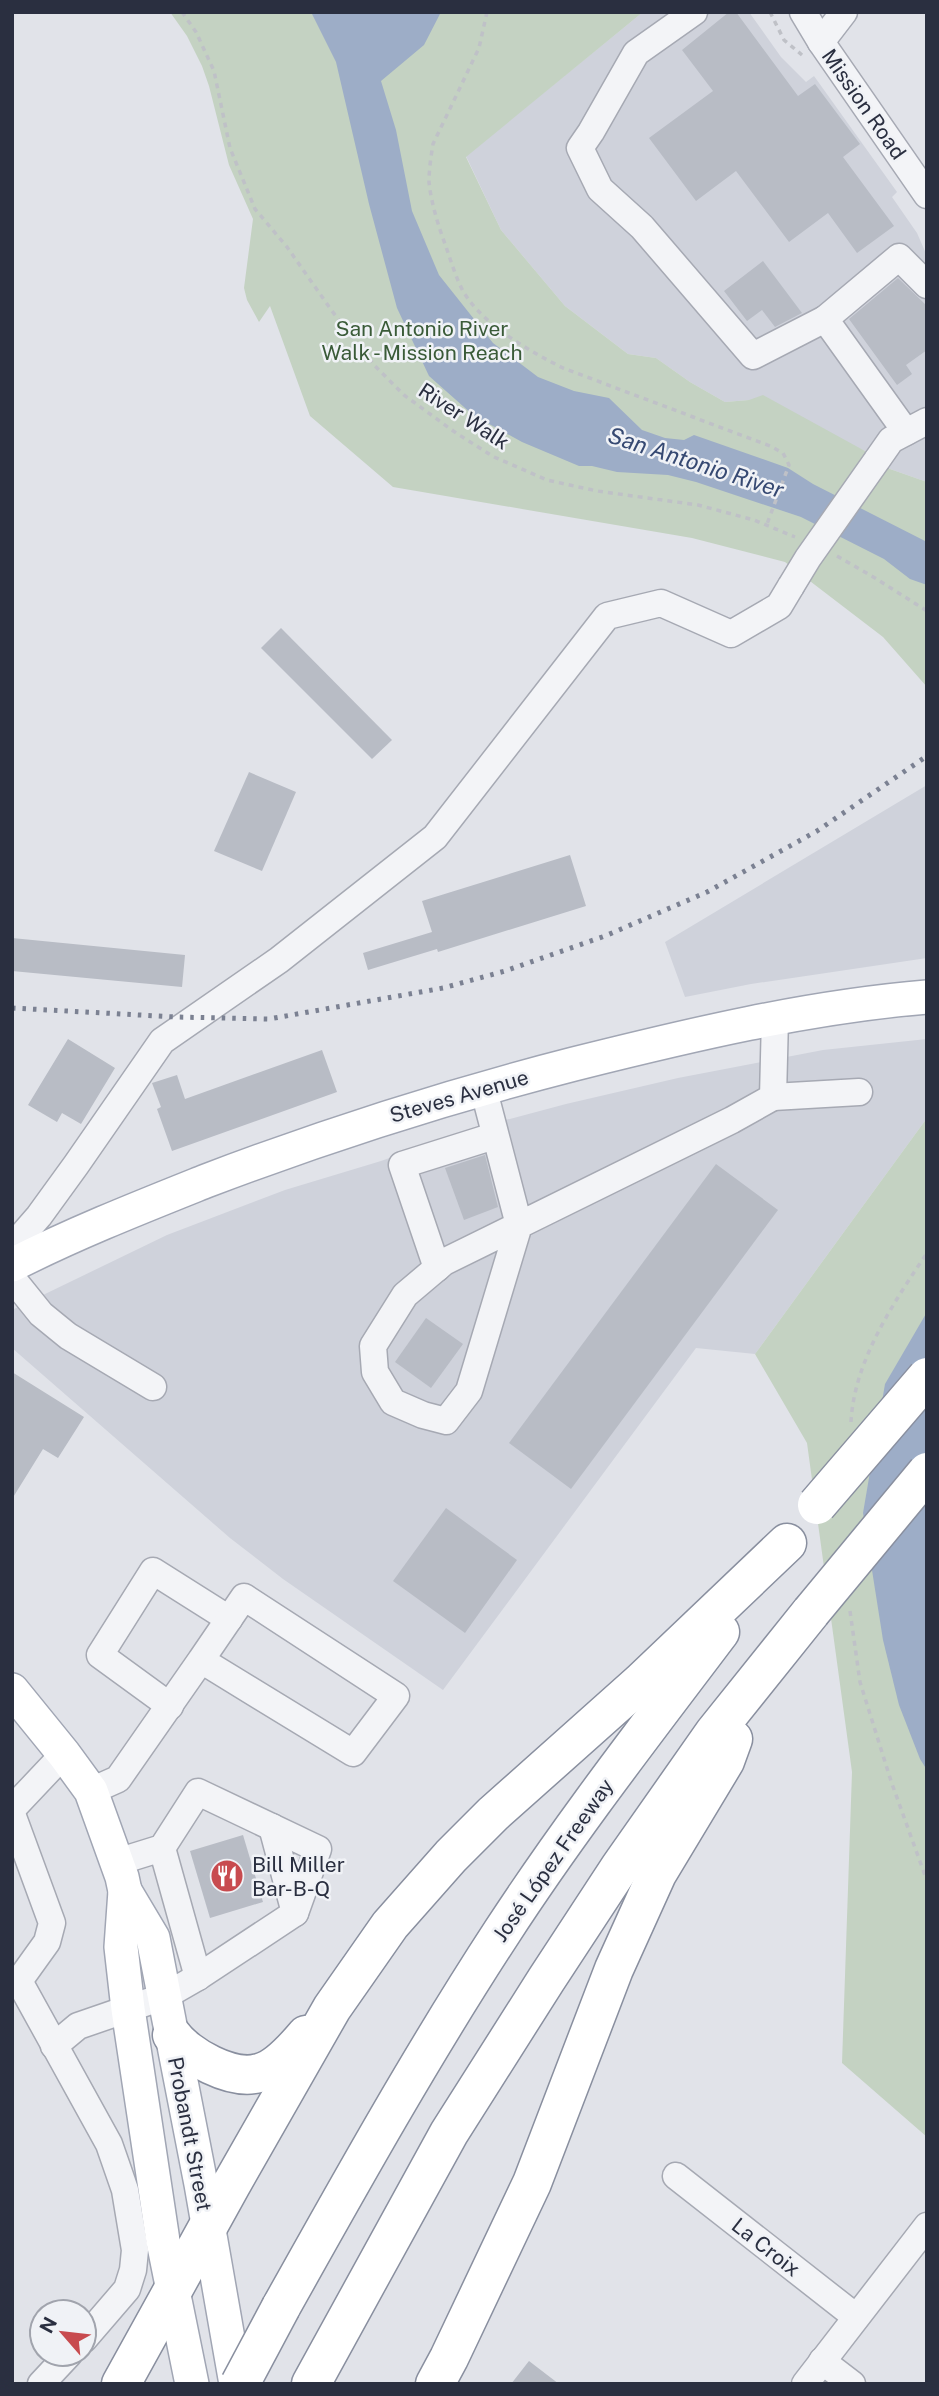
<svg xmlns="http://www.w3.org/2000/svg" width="939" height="2396" font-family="'Public Sans',sans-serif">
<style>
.built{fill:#cfd2db}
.green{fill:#c4d2c2}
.water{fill:#9dadc7}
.building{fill:#b8bcc5}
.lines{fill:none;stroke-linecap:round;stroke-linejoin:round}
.minor-casing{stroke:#a6a9b3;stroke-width:29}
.major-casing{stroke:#a1a6b4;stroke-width:36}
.highway-casing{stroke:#898f9f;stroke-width:41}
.path{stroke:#bfc1c7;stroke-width:3.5;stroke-dasharray:5 5;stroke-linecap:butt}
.minor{stroke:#f3f4f7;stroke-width:26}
.major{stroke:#fff;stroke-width:33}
.highway{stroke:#fff;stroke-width:38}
.rail{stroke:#7b8192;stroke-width:5;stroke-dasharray:3.5 7;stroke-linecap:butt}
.minor-bridge-casing{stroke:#a6a9b3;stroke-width:29;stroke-linecap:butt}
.highway-bridge-casing{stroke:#898f9f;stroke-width:41;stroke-linecap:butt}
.minor-bridge{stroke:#f3f4f7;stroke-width:26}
.highway-bridge{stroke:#fff;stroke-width:38}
.labels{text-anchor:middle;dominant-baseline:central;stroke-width:5;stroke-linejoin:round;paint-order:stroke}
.street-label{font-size:21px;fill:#2a2f40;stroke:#f0f2f6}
.park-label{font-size:21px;fill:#3a5b38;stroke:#f0f2f6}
.poi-label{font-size:21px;fill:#2a2f40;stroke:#f0f2f6;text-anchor:start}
.water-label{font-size:23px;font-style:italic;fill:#364972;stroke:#f0f2f6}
</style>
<rect width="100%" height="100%" fill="#e1e3e9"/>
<g class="built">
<polygon points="643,12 749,12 781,57 806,82 814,76 897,192 892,197 917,233 927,256 927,482 890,469 865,451 749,400 725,402 690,382 656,358 628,354 565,306 501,230 466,156"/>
<polygon points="927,785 927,958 751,984 685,997 665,942"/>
<polygon points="927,1039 927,1118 755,1354 696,1348 443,1690 283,1579 230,1538 12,1348 12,1310 167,1235 285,1190 381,1161 468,1130 566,1104 678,1078 823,1050"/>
</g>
<g class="green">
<polygon points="170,12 643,12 466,157 501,230 565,306 628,354 656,358 690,382 725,402 749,400 763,395 865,451 890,469 927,482 927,687 883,637 785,562 692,538 393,487 310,416 270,306 259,322 247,300 244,288 253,219 229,165 209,86 202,66 187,36"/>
<polygon points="927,1118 927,2137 842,2063 852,1772 807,1443 755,1354"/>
</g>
<g class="water">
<polygon points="311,12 441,12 424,45 381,81 396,130 412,211 439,275 493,343 538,377 574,391 609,398 642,430 665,438 684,440 694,435 788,468 813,484 927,542 927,585 910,579 884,559 801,517 696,482 668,475 617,472 592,466 579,466 522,442 473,415 429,376 397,308 369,204 336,62"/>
<polygon points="927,1312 927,1770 920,1759 899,1705 883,1640 863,1513 885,1384"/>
</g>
<g class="building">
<polygon points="729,12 736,12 798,96 815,84 860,144 843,157 894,226 857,253 828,213 789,242 736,171 696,201 649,138 713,91 682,50"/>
<polygon points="763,261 802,313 775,327 762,310 747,321 724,291"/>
<polygon points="898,278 927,306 927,350 906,365 912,374 897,385 849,319"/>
<polygon points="281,628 392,740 372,759 261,648"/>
<polygon points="249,772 296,792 262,871 214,851"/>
<polygon points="570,855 586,906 438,952 437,949 368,970 363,953 432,932 422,901"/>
<polygon points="12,938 185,955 182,987 12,971"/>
<polygon points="68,1039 115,1068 81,1124 62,1113 57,1122 28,1105"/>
<polygon points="322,1050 337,1092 172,1151 157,1109 161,1107 152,1083 177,1075 185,1099"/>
<polygon points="485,1155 498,1207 464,1220 445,1168"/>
<polygon points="716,1164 778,1210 571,1489 509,1443"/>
<polygon points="426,1318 463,1344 431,1388 395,1362"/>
<polygon points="12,1372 84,1417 58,1458 43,1449 12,1499"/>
<polygon points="446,1508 517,1560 465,1633 393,1581"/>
<polygon points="243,1835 263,1902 210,1918 190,1851"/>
<polygon points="529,2361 559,2384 511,2384"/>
</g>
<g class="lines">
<defs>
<g id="minor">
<polyline points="694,12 636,53 591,132 580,148 600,189 642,227 753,356 825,319"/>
<polyline points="803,12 821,42 927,195"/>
<polyline points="821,42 844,12"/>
<polyline points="906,432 825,319 899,257 927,285"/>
<polyline points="877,460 891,440 927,421"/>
<polyline points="483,1087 519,1225 469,1391 446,1421 423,1415 393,1402 375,1372 373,1346 405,1295 444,1262 732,1120 773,1097 775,1018"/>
<polyline points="773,1097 859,1092"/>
<polyline points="12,1247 39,1216 76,1165 162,1041 279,960 435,837 607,616 661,603 731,634 779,606 791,586"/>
<polyline points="437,1268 402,1165 494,1136"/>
<polyline points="12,1278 41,1314 68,1336 153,1387"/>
<polyline points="170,1706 100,1655 153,1571 229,1619"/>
<polyline points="91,1791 118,1779 201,1660 353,1753 396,1696 244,1597 201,1660"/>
<polyline points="12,1809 64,1754"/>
<polyline points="12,1814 52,1923 47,1942 19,1981"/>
<polyline points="272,1827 295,1913"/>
<polyline points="162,1848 198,1977"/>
<polyline points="19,1981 109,2144 125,2190 135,2250 133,2270 127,2289 84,2339"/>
<polyline points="54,2046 78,2026 165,1996 198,1977 295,1913 318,1849 198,1792 162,1848 117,1862"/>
<polyline points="676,2176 856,2317"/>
<polyline points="822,2361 852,2384"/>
<polyline points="41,2384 69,2354"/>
<polyline points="805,2384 927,2226"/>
</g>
<g id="major">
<path d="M12,1265C75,1233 141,1207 206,1181C327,1135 449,1096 574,1064C690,1035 807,1007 927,997"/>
<polyline points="12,1690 64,1754 91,1791 122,1877 125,1891 121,1947 128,2009 163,2241 192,2384"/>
<polyline points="125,1891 153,1938 201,2184 236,2384"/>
</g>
<g id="highway">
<path d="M172,2035C187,2056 232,2081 259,2073C277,2069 295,2048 306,2035"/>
<path d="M281,2307C352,2180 423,2053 502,1932C569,1829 646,1730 720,1632"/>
<polyline points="121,2384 231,2185 332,2008 390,1925 451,1856 493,1814 640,1683 787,1543"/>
<polyline points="311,2384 449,2133 546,1980 620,1867 714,1733 811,1612"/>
<polyline points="435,2384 449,2358 532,2183 614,1969 657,1874 725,1761 733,1739"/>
</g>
</defs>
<use href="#minor" class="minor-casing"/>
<use href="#major" class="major-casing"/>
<use href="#highway" class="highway-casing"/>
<g class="path">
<polyline points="182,12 196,32 214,71 230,148 255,209 287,247 332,311 375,366 404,395 456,433 494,457 547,480 597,491 698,505 754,520 795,537"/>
<path d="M487,12L479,48L433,144C431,156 429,170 429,182C431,202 438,225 445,244C450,258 454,272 460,285C476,321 529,351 563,368L770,446L783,453L789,465L767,524"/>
<polyline points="770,12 784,40 802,55"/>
<polyline points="837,556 875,578 927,611"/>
<path d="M851,1422C854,1361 894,1302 927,1253"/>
<polyline points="850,1611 860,1682 891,1781 927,1881"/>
</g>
<use href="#minor" class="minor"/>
<use href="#major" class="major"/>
<use href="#highway" class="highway"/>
<polyline class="rail" points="12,1008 176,1017 269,1019 443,988 505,971 605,936 707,892 817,831 927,756"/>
<defs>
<polyline id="minor-bridge" points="791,586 808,558 877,460"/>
<g id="highway-bridge">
<polyline points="817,1505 927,1377"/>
<polyline points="811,1612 927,1472"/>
<polyline points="240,2384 281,2307"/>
</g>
</defs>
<use href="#minor-bridge" class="minor-bridge-casing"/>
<use href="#highway-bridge" class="highway-bridge-casing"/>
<use href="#minor-bridge" class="minor-bridge"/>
<use href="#highway-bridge" class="highway-bridge"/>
</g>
<defs>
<symbol id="restaurant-disc" viewBox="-11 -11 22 22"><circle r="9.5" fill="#c84b4f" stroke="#f0f2f6"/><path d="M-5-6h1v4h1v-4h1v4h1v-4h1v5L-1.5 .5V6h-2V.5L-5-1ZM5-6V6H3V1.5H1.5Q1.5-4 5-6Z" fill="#fff"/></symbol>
</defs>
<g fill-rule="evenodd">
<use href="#restaurant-disc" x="208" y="1857" width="38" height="38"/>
</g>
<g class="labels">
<g class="street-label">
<text transform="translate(864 104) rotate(55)">Mission Road</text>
<text transform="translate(464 416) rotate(33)">River Walk</text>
<text transform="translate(459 1096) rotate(-16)">Steves Avenue</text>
<text transform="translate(553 1860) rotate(-55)">José López Freeway</text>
<text transform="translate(190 2134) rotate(79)">Probandt Street</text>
<text transform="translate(766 2247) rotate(38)">La Croix</text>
</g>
<g class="park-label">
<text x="422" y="328">San Antonio River<tspan x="422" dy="24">Walk - Mission Reach</tspan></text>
</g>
<g class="poi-label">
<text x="252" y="1864">Bill Miller<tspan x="252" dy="24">Bar-B-Q</tspan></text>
</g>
<g class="water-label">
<text transform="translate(696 462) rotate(18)">San Antonio River</text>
</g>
</g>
<rect width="939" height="2396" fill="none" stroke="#2a2f40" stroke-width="28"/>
<g transform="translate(63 2333) rotate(298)"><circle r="33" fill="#f0f2f6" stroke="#a1a4ad" stroke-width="2"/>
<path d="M0-5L12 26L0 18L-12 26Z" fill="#c84b4f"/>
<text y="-10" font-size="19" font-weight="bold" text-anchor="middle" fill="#2a2f40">N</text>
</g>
</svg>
